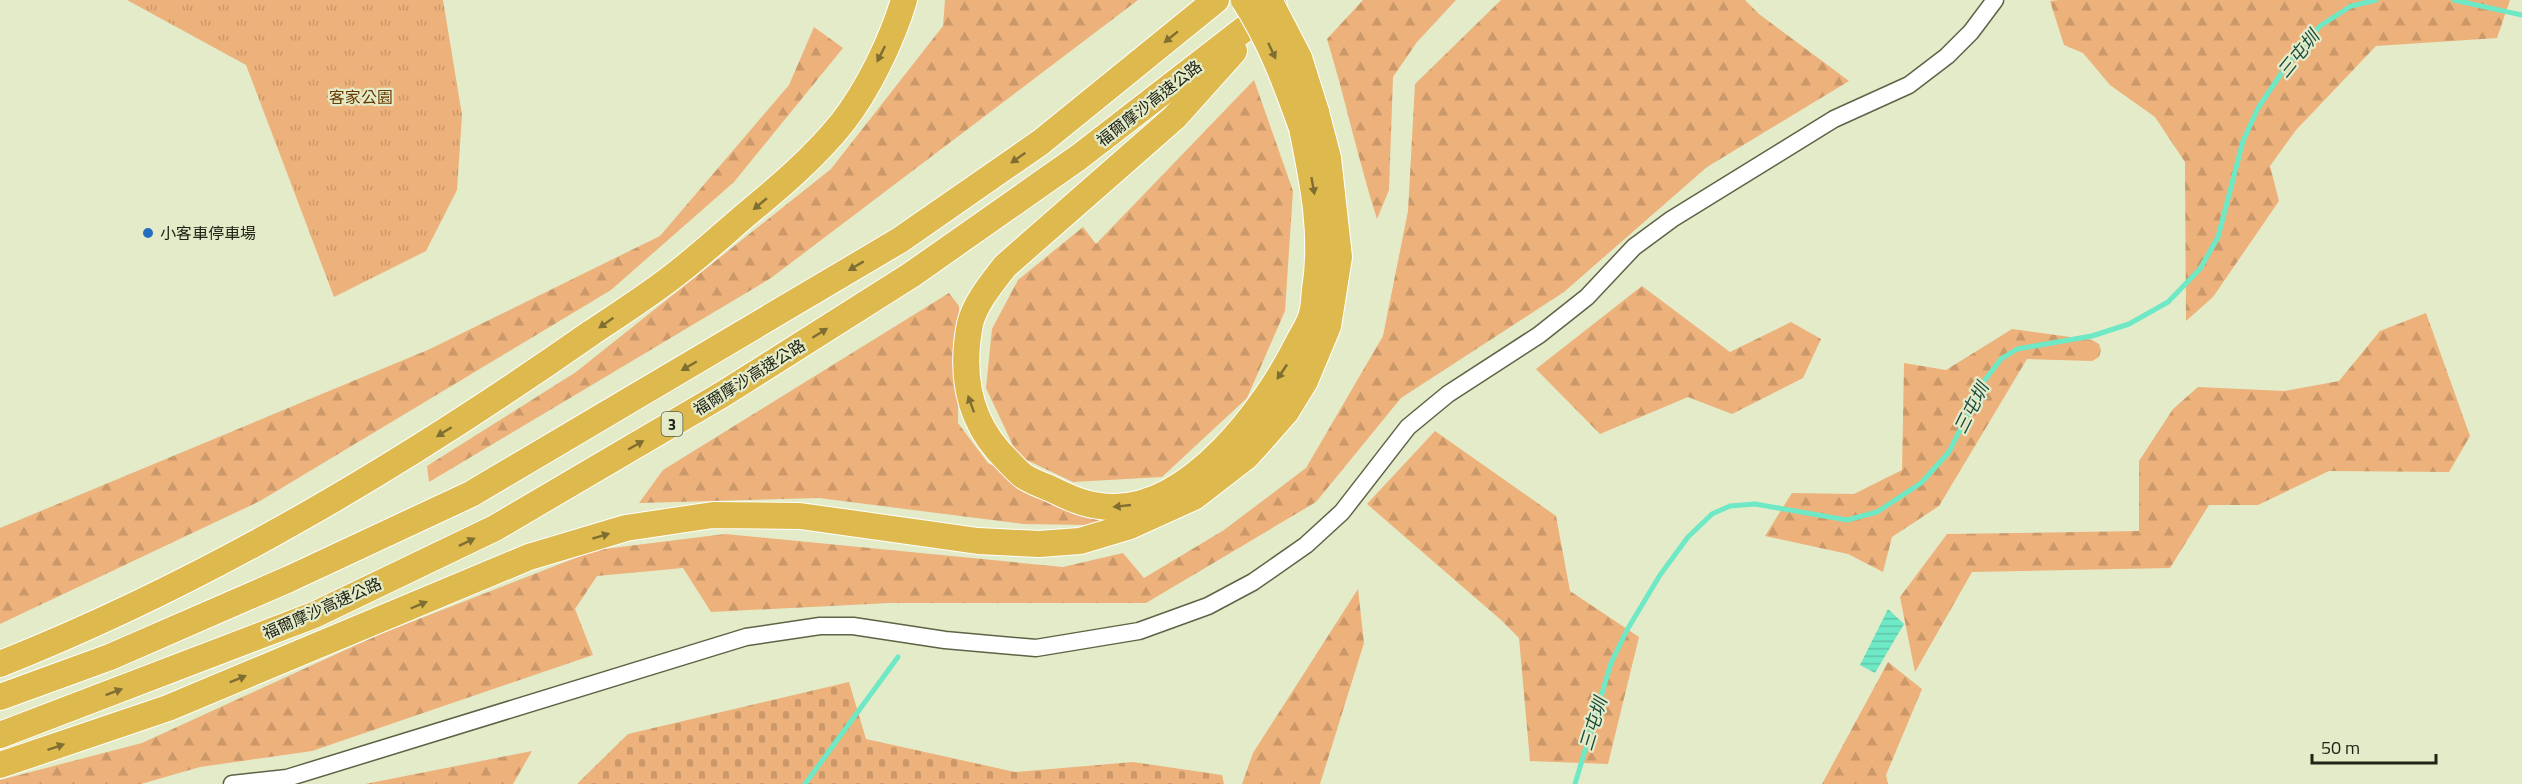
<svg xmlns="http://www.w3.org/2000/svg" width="2522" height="784" font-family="'Titillium Web','Noto Sans TC',sans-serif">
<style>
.grass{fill:url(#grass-tufts)}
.forest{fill:url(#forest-firs)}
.cemetery{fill:url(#cemetery-stones)}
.water{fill:url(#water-rules)}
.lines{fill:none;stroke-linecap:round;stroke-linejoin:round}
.stream{stroke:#6ee8c5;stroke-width:5}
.tertiary-casing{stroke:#5d6345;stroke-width:19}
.motorway-casing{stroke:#fff;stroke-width:28}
.tertiary{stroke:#fff;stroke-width:16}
.motorway{stroke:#deb94d;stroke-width:26}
.motorway-bridge-casing{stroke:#fff;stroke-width:28;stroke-linecap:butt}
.motorway-bridge{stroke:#deb94d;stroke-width:26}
.oneway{fill:#7f6e32}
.poi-dot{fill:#256ebe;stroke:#e4ebc9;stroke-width:2}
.labels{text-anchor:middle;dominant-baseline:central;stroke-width:4.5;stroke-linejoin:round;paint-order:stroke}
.shield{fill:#e4ebc9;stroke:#5b5f4c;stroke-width:1.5}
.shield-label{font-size:15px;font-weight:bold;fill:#202316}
.park-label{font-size:16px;fill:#673800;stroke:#e4ebc9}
.street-label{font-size:16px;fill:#202316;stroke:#e4ebc9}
.poi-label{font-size:16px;fill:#202316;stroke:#e4ebc9;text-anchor:start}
.water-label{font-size:18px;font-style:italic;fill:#184c3e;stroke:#e4ebc9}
</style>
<defs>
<pattern id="grass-tufts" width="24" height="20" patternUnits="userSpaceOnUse" patternTransform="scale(1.5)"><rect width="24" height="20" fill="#edb17b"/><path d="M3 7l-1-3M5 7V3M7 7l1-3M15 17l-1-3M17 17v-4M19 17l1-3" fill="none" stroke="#cb986a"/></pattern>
<pattern id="forest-firs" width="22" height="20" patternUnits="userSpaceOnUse" patternTransform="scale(1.5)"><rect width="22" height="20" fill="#edb17b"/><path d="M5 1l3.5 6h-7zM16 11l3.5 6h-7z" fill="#cb986a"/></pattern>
<pattern id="cemetery-stones" width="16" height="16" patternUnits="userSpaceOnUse" patternTransform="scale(1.5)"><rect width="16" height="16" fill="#edb17b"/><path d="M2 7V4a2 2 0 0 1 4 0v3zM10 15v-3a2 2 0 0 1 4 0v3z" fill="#cb986a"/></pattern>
<pattern id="water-rules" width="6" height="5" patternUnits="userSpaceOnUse" patternTransform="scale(1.5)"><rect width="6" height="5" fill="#6ee8c5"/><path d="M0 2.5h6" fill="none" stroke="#5fc7a8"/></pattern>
</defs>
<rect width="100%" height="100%" fill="#e4ebc9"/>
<polygon class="grass" points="127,0 443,0 462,115 457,190 426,251 334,297 246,65"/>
<g class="forest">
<polygon points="945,0 1138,0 771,278 429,482 427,466 576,372 831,169 943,26"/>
<path d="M1363,0H1456L1417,42L1393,77L1389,190L1377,219C1358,159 1345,98 1327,39Z"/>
<polygon points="1501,0 1745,0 1759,14 1849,81 1707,167 1564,292 1401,398 1316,502 1146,603 890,603 711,612 683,568 597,576 575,609 593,655 312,751 200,767 141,784 0,784 0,780 142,743 378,635 596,550 725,534 1063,567 1123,553 1144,578 1224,530 1306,468 1383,336 1408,211 1415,84"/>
<polygon points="2059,0 2510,0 2497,38 2376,46 2296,130 2270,166 2279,201 2213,297 2186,321 2185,162 2155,117 2110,85 2083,53 2064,45 2050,1"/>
<polygon points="814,27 843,48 734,182 611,290 260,501 0,624 0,528 430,349 660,236 789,85"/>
<polygon points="1254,80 1293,191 1285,311 1247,398 1162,477 1073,482 1018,456 986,388 992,329 1018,280 1083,227 1096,244"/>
<polygon points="1642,286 1730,352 1791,322 1821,339 1803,378 1732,414 1688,397 1600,434 1536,369"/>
<polygon points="949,293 959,306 958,423 988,463 1102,522 1089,525 1023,524 819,498 639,503 663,470"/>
<polygon points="2426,313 2470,436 2449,472 2329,471 2258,505 2209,505 2170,568 1972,572 1915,672 1900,597 1947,534 2139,531 2139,461 2173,409 2198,387 2284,391 2339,381 2380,331"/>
<polygon points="2012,329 2092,340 2099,344 2101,350 2099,357 2092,361 2027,359 1939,506 1892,537 1883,572 1848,554 1765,536 1792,493 1854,494 1902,470 1904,363 1946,370"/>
<polygon points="1435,431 1556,516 1570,591 1639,637 1608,764 1530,761 1519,638 1501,620 1367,504"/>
<polygon points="1358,589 1364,643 1320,784 1242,784 1253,753"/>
<polygon points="1888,662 1922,689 1886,775 1888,784 1822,784"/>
<polygon points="532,751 513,784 365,784"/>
</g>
<polygon class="cemetery" points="849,682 866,739 1015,772 1133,762 1222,775 1224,784 577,784 628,734"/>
<polygon class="water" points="1888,609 1904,624 1875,673 1860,665"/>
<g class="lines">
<g class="stream">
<polyline points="2454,0 2522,15"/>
<polyline points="805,784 898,657"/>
<polyline points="1575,784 1611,663 1627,630 1660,575 1688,537 1712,514 1730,506 1755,504 1847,520 1877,512 1921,483 1949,452 1984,381 2001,359 2017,349 2092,336 2129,324 2168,302 2200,269 2218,237 2243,141 2258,108 2287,65 2320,26 2351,6 2376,0"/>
</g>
<defs>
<polyline id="tertiary" points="232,784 287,778 746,637 820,626 853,626 945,640 1036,648 1139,631 1208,606 1253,582 1306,545 1342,512 1408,427 1448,394 1539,335 1587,297 1634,247 1672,219 1834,119 1909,85 1947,56 1971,32 1995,0"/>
<g id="motorway">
<path d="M1234,51L1175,117L1005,266C992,283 975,303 970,324C960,376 969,424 1008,461C1013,466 1019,473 1025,477C1032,481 1041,485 1049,488C1072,499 1088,507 1114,507C1192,507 1265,408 1297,345C1301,336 1308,327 1311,317C1314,309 1314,299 1315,290C1324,235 1313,182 1302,128"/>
<path d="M0,664C211,580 405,463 591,333C618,315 646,297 672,277C696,259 719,238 742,218C777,189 813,159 842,123C868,90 892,40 904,0"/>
<polyline points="0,697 110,657 289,579 471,494 900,240 1041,142 1216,0"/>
<polyline points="0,735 314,615 495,528 723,394 911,275 1079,157 1274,6"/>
<polyline points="0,765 168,708 529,557 626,528 713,515 800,516 978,541 1039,544 1080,541 1130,526 1194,497 1247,456 1286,412 1305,381 1328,326 1339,257 1328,158 1316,112"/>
</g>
</defs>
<use href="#tertiary" class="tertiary-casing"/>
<use href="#motorway" class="motorway-casing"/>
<use href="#tertiary" class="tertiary"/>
<use href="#motorway" class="motorway"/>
<defs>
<g id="motorway-bridge">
<path d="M1244,0C1270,40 1286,83 1302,128"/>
<polyline points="1269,0 1299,58 1316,112"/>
</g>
</defs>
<use href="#motorway-bridge" class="motorway-bridge-casing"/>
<use href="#motorway-bridge" class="motorway-bridge"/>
</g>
<defs><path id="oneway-solid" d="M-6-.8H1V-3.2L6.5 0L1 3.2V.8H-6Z" transform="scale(1.5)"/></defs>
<g class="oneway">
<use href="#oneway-solid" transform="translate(1171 37) rotate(141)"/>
<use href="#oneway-solid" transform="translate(1272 51) rotate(65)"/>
<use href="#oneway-solid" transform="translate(881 54) rotate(117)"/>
<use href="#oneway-solid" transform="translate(1018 158) rotate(145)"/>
<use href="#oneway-solid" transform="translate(1313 186) rotate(80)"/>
<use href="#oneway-solid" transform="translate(760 204) rotate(140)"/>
<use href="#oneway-solid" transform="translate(856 266) rotate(149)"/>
<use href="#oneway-solid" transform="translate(606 323) rotate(145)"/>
<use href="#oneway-solid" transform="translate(820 333) rotate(-32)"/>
<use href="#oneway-solid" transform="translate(689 366) rotate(150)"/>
<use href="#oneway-solid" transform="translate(1282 372) rotate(124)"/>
<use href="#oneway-solid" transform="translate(971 404) rotate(-110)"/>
<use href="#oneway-solid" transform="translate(444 432) rotate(148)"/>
<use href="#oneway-solid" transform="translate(636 445) rotate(-30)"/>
<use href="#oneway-solid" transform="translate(1122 506) rotate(174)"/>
<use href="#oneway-solid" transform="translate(601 536) rotate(-17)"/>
<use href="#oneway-solid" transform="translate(467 542) rotate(-26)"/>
<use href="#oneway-solid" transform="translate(419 605) rotate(-23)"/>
<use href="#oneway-solid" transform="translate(238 679) rotate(-22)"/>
<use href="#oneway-solid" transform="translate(114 692) rotate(-21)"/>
<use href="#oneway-solid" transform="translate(56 747) rotate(-19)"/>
</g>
<circle class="poi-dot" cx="148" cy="233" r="6"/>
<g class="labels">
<rect class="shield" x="661.5" y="412" width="21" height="24" rx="4.5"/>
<g class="shield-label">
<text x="672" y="424">3</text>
</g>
<g class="park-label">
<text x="361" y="97">客家公園</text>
</g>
<g class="street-label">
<text transform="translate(1149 103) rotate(-38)">福爾摩沙高速公路</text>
<text transform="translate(749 377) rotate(-32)">福爾摩沙高速公路</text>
<text transform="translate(322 608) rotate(-24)">福爾摩沙高速公路</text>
</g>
<g class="poi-label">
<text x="160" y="233">小客車停車場</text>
</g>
<g class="water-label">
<text transform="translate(2298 54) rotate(-51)">三屯圳</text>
<text transform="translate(1971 408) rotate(-63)">三屯圳</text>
<text transform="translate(1593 724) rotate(-73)">三屯圳</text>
</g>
</g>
<path d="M2312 754v9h124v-9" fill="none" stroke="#202316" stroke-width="3"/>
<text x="2321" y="754" font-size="18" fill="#202316" stroke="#e4ebc9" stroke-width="4.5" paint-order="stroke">50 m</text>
</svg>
